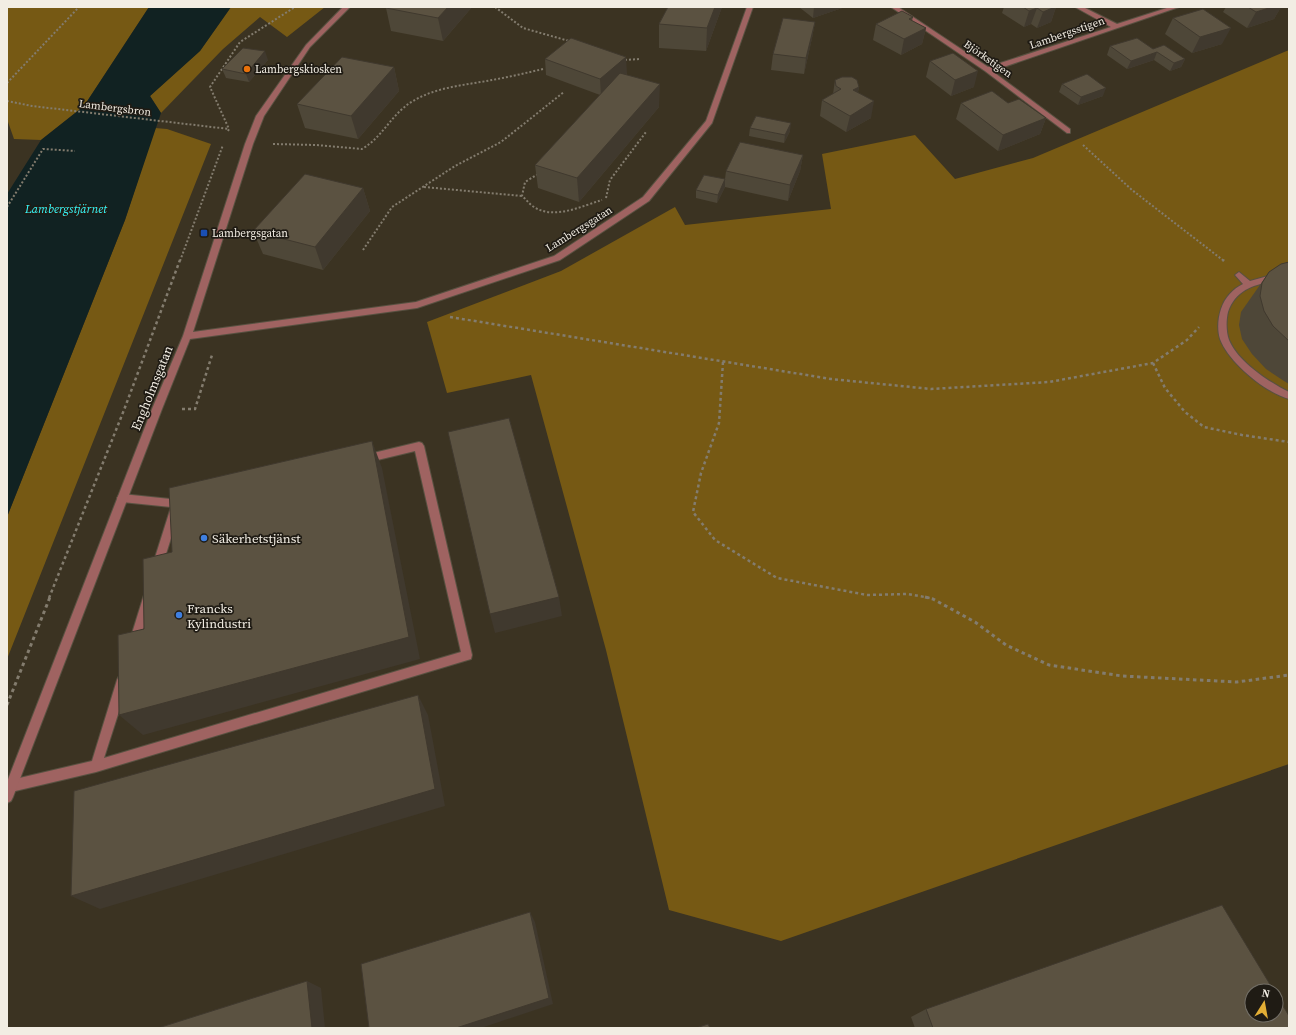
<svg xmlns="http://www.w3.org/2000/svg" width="1296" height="1035" font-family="'Source Serif 4',serif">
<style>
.green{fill:#765914}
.water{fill:#122}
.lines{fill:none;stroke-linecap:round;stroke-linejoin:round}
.lane-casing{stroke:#585141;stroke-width:2}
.street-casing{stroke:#585141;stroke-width:2}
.path-far2{stroke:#837c6e;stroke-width:2;stroke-dasharray:2 2;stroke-linecap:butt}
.path-far1{stroke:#837c6e;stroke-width:2.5;stroke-dasharray:3 3;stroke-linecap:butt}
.path{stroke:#837c6e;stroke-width:3;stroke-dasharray:3.5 3.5;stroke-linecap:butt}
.lane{fill:#9f6361;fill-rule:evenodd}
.street{fill:#9f6361;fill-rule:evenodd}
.wall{fill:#4e4738}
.shaded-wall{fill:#40392e}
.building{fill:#5b5241;stroke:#40392e}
.food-dot{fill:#e8710a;stroke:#1f1b14;stroke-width:1.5}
.transit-dot{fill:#1a4fb4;stroke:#1f1b14;stroke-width:1.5}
.shop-dot{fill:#3f7fe0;stroke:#1f1b14;stroke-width:1.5}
.labels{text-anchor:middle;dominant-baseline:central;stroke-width:3.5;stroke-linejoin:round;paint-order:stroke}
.far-street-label{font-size:11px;fill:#f2ede3;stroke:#1f1b14}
.far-poi-label{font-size:11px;fill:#f2ede3;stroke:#1f1b14;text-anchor:start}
.far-water-label{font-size:12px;font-style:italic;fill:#38fbfd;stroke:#1f1b14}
.street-label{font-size:13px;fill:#f2ede3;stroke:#1f1b14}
.poi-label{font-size:13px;fill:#f2ede3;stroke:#1f1b14;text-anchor:start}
</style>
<rect width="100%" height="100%" fill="#3b3322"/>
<g class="green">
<polygon points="7,7 149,7 84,106 41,140 14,139 7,119"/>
<polygon points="231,7 325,7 287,37 260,17 223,49 161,113 150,96 200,51"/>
<polygon points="1289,50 1289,764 781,941 669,910 606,650 531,375 447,393 427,322 561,271 675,207 685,225 831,209 822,154 915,135 955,179 1033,158"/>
<polygon points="155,128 167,129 211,144 7,659 7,517 125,220"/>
</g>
<polygon class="water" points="149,7 231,7 200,51 150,96 161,113 125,220 7,517 7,194 41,140 84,106"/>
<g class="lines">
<defs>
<g id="lane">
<path d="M1239,272L1250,281L1268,276L1289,274V280C1264,282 1237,285 1228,312C1226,320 1226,332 1229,340C1238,362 1269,382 1289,392V399C1265,392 1229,363 1220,339C1217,329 1218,318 1221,309C1225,297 1233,289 1243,284L1235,275Z"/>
<polygon points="419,442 422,443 424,446 472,655 471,659 96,772 11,792 7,790 7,782 11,780 92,761 117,680 119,676 123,675 127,676 129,680 104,758 461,652 415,451 365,463 362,462 360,459 362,456 365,455"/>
<polygon points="122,494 180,500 182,503 161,570 157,571 153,570 152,567 171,507 122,502 119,501 117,498 119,495"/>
<polygon points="148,593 152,595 153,598 139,643 138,646 134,648 130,646 129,643 143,598 144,595"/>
</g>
<g id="street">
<polygon points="343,7 350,7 310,47 264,116 253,144 193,332 416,302 554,256 643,197 706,121 747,7 753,7 712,123 649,201 560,260 417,308 190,339 162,409 13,797 11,801 7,803 7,782 152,409 183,336 245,144 256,116 306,45"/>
<polygon points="891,7 898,7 988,67 1111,27 1075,7 1083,7 1117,24 1170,7 1179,7 992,71 1070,129 1070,133 1067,133 985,71"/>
</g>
</defs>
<use href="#lane" class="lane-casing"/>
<use href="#street" class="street-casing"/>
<g class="path-far2">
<polyline points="495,7 523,28 569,41"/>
<polyline points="625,60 640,59"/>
<polyline points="7,83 79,7"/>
<polyline points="7,101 32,106 229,129"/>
<polyline points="228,131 229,129 210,87 240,42 295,7"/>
<path d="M273,144L316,145L362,149C383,137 392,113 413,101C436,87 466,85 492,80C509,77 526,73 543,69"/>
<polyline points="1083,145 1132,190 1224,261"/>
<path d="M538,174L525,182L522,196C526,199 529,204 534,207C554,220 582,206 602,200"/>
<polyline points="424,187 522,196"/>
<polyline points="606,198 610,180 646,132"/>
<polyline points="7,207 43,149 75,151"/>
<polyline points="363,250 392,207 455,166 501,142 564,92"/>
<polyline points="180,261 223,145"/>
</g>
<g class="path-far1">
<polyline points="1223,260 1224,261"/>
<polyline points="450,317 831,379 931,389 1049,382 1153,363 1187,340 1199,327"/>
<polyline points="723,362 719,423 701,473 693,512 715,540 777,578 867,595 908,594 930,598"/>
<polyline points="1153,363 1165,388 1185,412 1204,427 1242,435 1289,442"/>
<polyline points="182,409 195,409 212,355"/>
<polyline points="49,598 124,410 180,260"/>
</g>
<g class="path">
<polyline points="925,597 933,599 975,622 1006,645 1049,665 1122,676 1237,682 1289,675"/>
<polyline points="7,705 50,597"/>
</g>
<use href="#lane" class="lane"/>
<use href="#street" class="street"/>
</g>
<g class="wall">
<polygon points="387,7 472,7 443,41 391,31 386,8"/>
<polygon points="668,7 722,7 706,51 659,48 659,24"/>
<polygon points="799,7 845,7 813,18"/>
<polygon points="1004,7 1056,7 1051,22 1037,28 1031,24 1024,27 1002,13"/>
<polygon points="1226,7 1281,7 1274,19 1247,28 1223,12"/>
<polygon points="913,17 912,21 926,28 922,44 901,55 873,40 876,24"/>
<polygon points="1173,18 1222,44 1192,53 1165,34"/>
<polygon points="815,22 812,38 804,74 771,70 773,54"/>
<polygon points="1110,46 1153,49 1185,59 1181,67 1170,71 1154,60 1127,69 1107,55"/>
<polygon points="545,59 627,73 626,74 659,107 579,202 538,188 535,165 600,95 546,75"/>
<polygon points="268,60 249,82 226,78 222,69"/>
<polygon points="930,61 974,87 951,96 926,77"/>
<polygon points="394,67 399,91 358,139 305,128 297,104"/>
<polygon points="835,80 859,87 858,92 871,118 846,132 820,116 822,100 833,94"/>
<polygon points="1062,84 1103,96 1078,105 1059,92"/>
<polygon points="961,103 1008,103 1046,118 1040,134 998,151 956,119"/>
<polygon points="750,128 790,131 784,143 749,136"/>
<polygon points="803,155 800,171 788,201 725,187 717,203 696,198 696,190 725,179 726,171"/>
<polygon points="363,188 370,211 323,270 263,254 253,231"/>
<polygon points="1289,262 1289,384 1284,381 1266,369 1252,354 1242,339 1239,325 1241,312 1269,272"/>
<polygon points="926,1009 1289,1028 915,1028 911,1017"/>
</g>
<g class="shaded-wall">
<polygon points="448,7 472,7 443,41 438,18"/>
<polygon points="715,7 722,7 706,51 707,28"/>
<polygon points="814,7 845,7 813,18"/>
<polygon points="1049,7 1056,7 1051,22 1037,28 1043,12"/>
<polygon points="1272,7 1281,7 1274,19 1247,28 1256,12"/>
<polygon points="1037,8 1031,24 1024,27 1029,11"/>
<polygon points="815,22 812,38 804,74 806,58"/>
<polygon points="926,28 922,44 901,55 904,39"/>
<polygon points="1231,28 1222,44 1192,53 1200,37"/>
<polygon points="265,51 268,60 249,82 246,74"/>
<polygon points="1157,52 1154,60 1127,69 1131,61"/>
<polygon points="626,57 627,73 601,95 600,79"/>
<polygon points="1185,59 1181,67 1170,71 1174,63"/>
<polygon points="394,67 399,91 358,139 351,116"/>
<polygon points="978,71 974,87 951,96 955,80"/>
<polygon points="660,84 659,107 579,202 577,178"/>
<polygon points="859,87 856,103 853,90"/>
<polygon points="1106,88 1103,96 1078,105 1081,97"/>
<polygon points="874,101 871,118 846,132 850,116"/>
<polygon points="1046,118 1040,134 998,151 1003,135"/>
<polygon points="791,123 790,131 784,143 785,135"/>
<polygon points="803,155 800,171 788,201 790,185"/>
<polygon points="725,179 725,187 717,203 718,195"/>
<polygon points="363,188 370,211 323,270 315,247"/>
<polygon points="372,441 382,468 420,659 143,735 119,715"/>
<polygon points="559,597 562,616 495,633 490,614"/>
<polygon points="418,695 428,715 445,806 100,909 71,896"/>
<polygon points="530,912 535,922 553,1004 481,1028 456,1028"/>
<polygon points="307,981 321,988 325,1028 312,1028"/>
</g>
<g class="building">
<polygon points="387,7 448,7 438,18 386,8"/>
<polygon points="668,7 715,7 707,28 659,24"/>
<polygon points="1023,7 1055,7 1043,12 1037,8 1029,11"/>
<polygon points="1248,7 1272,7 1256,12"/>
<polygon points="1203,9 1231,28 1200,37 1173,18"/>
<polygon points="902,11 913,17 909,19 926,28 904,39 876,24"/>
<polygon points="783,18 815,22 806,58 773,54"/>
<polygon points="571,38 626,57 600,79 545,59"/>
<polygon points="1137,38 1153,49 1164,45 1185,59 1174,63 1157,52 1131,61 1110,46"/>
<polygon points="243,48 265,51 246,74 222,69"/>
<polygon points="953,53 978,71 955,80 930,61"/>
<polygon points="342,57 394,67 351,116 297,104"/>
<polygon points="620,73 660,84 577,178 535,165"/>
<polygon points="1087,74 1106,88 1081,97 1062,84"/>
<polygon points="842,77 852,77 857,80 859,87 853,90 874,101 850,116 822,100 841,89 836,86 835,80"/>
<polygon points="992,91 1008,103 1019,99 1046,118 1003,135 961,103"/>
<polygon points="756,116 791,123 785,135 750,128"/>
<polygon points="740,142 803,155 790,185 726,171"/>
<polygon points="305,174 363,188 315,247 253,231"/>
<polygon points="704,175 725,179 718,195 696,190"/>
<polygon points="1289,262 1289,341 1273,326 1264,311 1260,296 1262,283 1269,272 1281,264"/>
<polygon points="509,418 559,597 490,614 448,432"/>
<polygon points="372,441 409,637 119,715 118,635 144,629 143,559 172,552 169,488"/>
<polygon points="418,695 435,789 71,896 74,791"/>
<polygon points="1222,905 1274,991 1252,991 1252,1015 1276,1015 1276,994 1289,1016 1289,1028 933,1028 926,1009"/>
<polygon points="530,912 549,998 456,1028 369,1028 361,964"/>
<polygon points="307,981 312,1028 158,1028"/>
<polygon points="708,1024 710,1028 696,1028"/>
</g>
<circle class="food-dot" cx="247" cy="69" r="4"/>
<rect class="transit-dot" x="200" y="229" width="8" height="8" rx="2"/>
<g class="shop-dot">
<circle cx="204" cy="538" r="4"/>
<circle cx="179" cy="615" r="4"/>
</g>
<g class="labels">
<g class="far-street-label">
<text transform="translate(1067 33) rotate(-19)">Lambergsstigen</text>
<text transform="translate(988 59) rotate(35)">Björkstigen</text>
<text transform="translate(115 108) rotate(7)">Lambergsbron</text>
<text transform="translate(579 229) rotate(-32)">Lambergsgatan</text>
</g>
<g class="far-poi-label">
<text x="255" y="69">Lambergskiosken</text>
<text x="212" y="233">Lambergsgatan</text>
</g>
<g class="far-water-label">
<text x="66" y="209">Lambergstjärnet</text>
</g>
<g class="street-label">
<text transform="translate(152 388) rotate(-68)">Engholmsgatan</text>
</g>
<g class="poi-label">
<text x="212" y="538">Säkerhetstjänst</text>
<text x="187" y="608">Francks<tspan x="187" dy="15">Kylindustri</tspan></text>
</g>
</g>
<rect width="1296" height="1035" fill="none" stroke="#f2ede3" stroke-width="16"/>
<g transform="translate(1264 1003) rotate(11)"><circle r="19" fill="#1f1b14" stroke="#736f67"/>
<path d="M0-3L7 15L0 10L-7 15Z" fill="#e3ae35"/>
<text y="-6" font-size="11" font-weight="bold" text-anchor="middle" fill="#f2ede3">N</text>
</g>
</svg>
